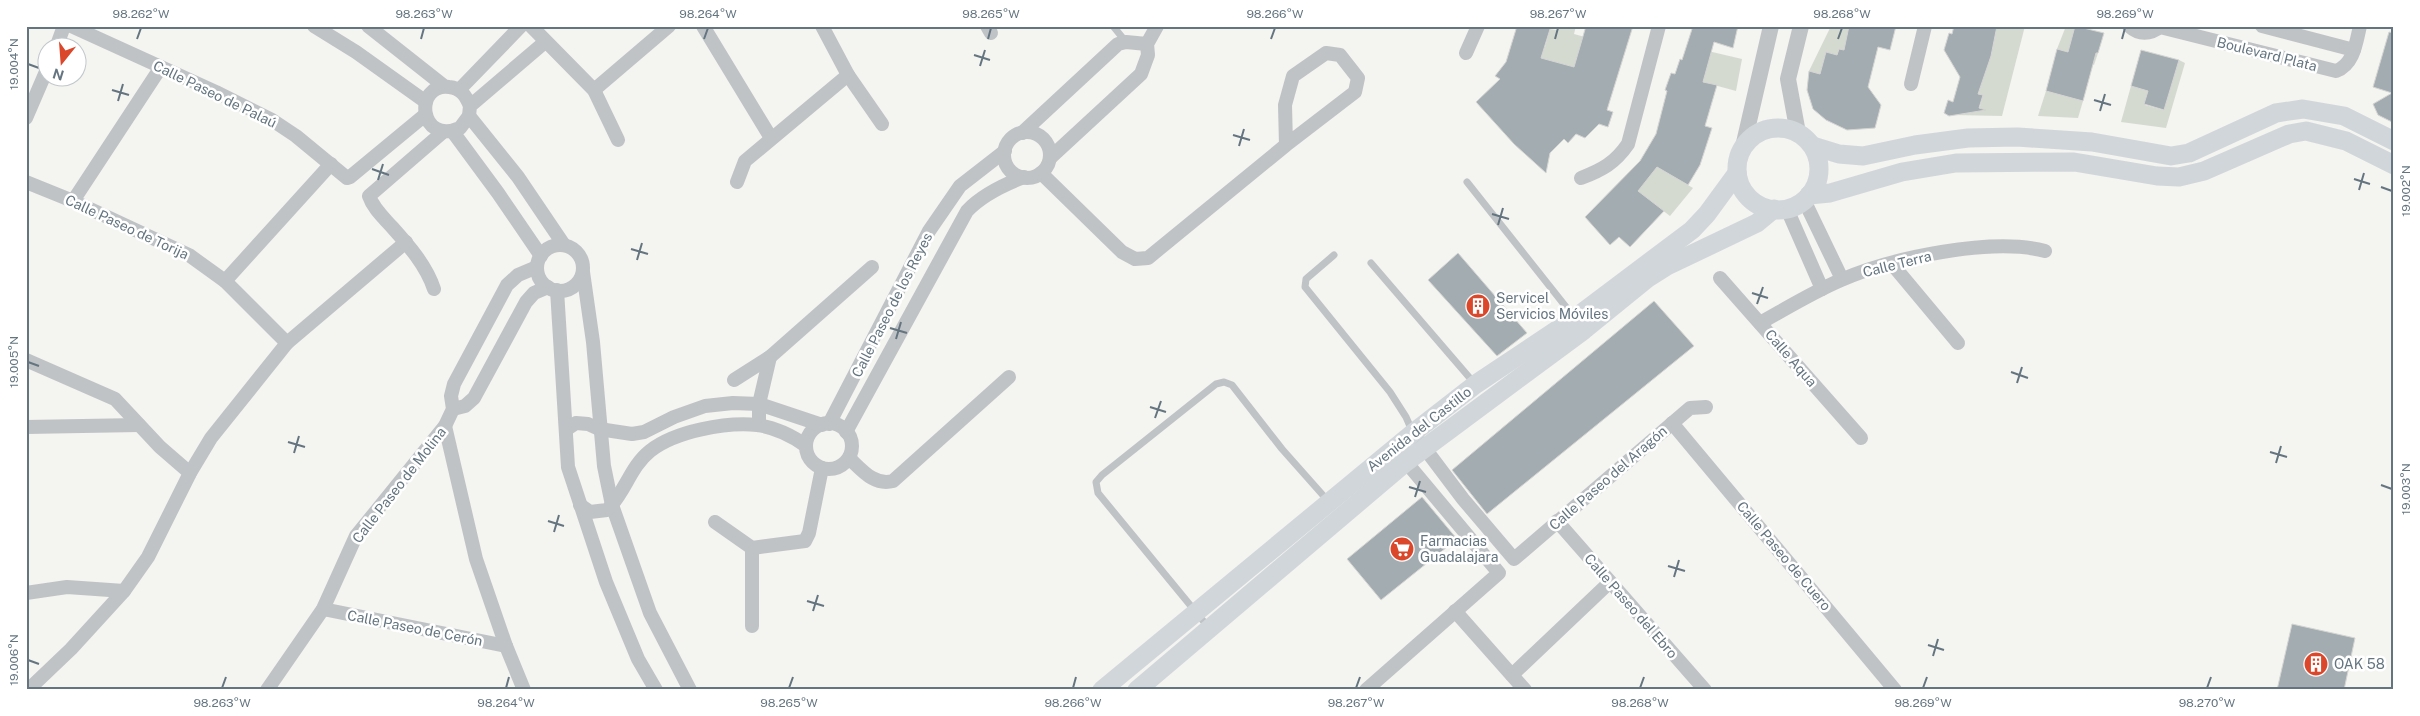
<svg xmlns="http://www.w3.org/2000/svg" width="2420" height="716" font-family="'Public Sans',sans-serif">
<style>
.green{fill:#d5dad1}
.building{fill:#a3acb1;stroke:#d5d5d3}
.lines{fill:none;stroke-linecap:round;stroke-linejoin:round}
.service{stroke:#bfc3c6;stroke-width:7}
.minor{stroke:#bfc3c6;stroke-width:14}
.tertiary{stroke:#bfc3c6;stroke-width:16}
.secondary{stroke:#d1d6da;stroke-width:19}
.ticks{fill:none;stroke:#647580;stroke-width:2}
.labels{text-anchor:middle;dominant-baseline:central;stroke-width:5;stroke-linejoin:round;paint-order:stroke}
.street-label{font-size:14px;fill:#647580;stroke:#fff}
.poi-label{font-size:14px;fill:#647580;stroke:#fff;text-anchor:start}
.neatline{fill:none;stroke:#647580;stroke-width:2}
.ticks-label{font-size:12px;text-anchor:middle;fill:#647580}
</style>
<rect width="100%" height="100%" fill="#f4f4f0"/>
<g class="green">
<polygon points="1558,26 1576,26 1574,34 1592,39 1582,42 1573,77 1555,62 1538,58 1541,47 1545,47 1550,29 1557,30"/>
<polygon points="1831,26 1850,26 1844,50 1839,49 1837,55 1820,74 1809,71"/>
<polygon points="1997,26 2025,26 2002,116 1953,115 1979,110 1983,95 1968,91 1991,56"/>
<polygon points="2066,26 2075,26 2070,45 2098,53 2094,65 2090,63 2091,58 2057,49"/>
<polygon points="1708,51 1742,59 1736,91 1703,82"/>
<polygon points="2179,60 2185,63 2166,128 2121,122 2131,86 2148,91 2145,105 2163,110 2167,74 2174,76"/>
<polygon points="2046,91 2083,101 2078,118 2038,116"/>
<polygon points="1657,167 1693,188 1670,216 1637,191"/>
</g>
<g class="building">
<polygon points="1517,26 1551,26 1541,58 1574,67 1586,26 1633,26 1607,110 1613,112 1608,127 1599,124 1585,138 1576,134 1568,143 1564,139 1550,153 1546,173 1514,144 1476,102 1500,79 1495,76 1506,62"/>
<polygon points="1693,26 1738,26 1733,48 1714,42 1703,82 1717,85 1705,126 1712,128 1700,165 1688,185 1657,167 1638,191 1664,211 1630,247 1619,237 1610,245 1585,217 1640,161 1656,134 1667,91 1665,90 1671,73 1675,74 1680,59 1682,60"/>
<polygon points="1849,26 1896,26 1890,50 1878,47 1868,87 1881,105 1875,128 1847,130 1826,120 1813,109 1807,90 1809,71 1820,74 1826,52 1837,55 1839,49 1844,50"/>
<polygon points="1954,26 1997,26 1991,56 1978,94 1983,95 1979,108 1986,110 1949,116 1944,113 1948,100 1953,102 1960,77 1944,50 1949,33 1952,34"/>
<polygon points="2075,26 2104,33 2098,53 2096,53 2083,101 2046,91 2057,49 2068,52"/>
<polygon points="2389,32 2394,33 2394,123 2378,115 2373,104 2392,93 2373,87"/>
<polygon points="2141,50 2179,60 2164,110 2144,104 2148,91 2131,86"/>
<polygon points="1458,253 1527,333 1497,356 1428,280"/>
<polygon points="1654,301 1694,346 1487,514 1452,470"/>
<polygon points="1422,497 1457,539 1381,600 1347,559"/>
<polygon points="2292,624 2355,638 2344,690 2277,690"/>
</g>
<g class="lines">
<g class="service">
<polyline points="1113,26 1126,42"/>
<polyline points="1467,182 1574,317"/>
<polyline points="1334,255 1306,279 1305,287 1390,392 1406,417 1413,433"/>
<polyline points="1371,263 1475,384"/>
<polyline points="1209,628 1098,493 1096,482 1102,475 1216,384 1224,382 1232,385 1282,449 1329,502"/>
</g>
<g class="minor">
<polyline points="71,26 216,92 272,120 296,136 347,178 350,177 425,115"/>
<polyline points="314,26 356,52 426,102"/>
<polyline points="368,26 444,86"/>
<polyline points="531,26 594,90 618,140"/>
<polyline points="703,26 771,138"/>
<polyline points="822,26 848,75 882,124"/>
<polyline points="987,26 991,33"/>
<path d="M2129,26C2139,35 2150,35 2161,26"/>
<polyline points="2262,26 2354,50"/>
<path d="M2160,27L2336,71C2354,64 2356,43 2360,26"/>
<polyline points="56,48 64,26"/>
<polyline points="1466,53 1478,26"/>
<polyline points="1911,84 1925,26"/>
<polyline points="459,90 521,26"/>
<polyline points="594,90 669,26"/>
<path d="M470,106C466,96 461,88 449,87C413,83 419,146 460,128L469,116L470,106L545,42"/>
<polyline points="469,116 518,177 564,245"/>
<polyline points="26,118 48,67"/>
<polyline points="453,132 498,193 541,256"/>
<circle cx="1027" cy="155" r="23"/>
<polyline points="1022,133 1118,44 1126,42 1147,44"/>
<polyline points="1050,158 1141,74 1148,55 1147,44 1157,26"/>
<polyline points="1041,173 1122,252 1135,259 1148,258 1286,145 1355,92 1358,78 1340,55 1326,53 1293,76 1285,105 1286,145"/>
<path d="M1581,178C1602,170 1615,163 1628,144L1659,26"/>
<polyline points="26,182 73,201 189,255 225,281 287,343"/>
<polyline points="737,182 745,161 848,75"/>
<polyline points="1804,200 1842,279"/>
<polyline points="73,201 161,67"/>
<polyline points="1787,209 1822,289"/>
<circle cx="560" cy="268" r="23"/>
<polyline points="1892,264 1958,343"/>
<polyline points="583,272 593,342 604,466 612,505 650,613 690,690"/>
<polyline points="1720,278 1861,438"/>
<polyline points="225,281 331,164"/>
<path d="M434,289C426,265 409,246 392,227C383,217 373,208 369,196L443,132"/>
<polyline points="557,290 568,467 606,582 638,659 656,690"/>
<path d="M1760,323C1787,308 1813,292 1841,280C1891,258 1992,237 2045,251"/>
<polyline points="26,360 115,399 160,447 190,473"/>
<polyline points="734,380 770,357 872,267"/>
<polyline points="453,409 465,406 474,398 526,302 534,293 548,287"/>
<polyline points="1672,423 1895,690"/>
<circle cx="829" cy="446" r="23"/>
<polyline points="829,424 929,231 960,186 1005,151"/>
<polyline points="759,425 759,404 770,357"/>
<polyline points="445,426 476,559 506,646 524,690"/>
<polyline points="26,427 139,425"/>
<polyline points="567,429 576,423 588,424 599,429 632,434 644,432 674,417 705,406 733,403 759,404 822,425"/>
<path d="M846,432L967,211C982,195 1003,185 1024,177"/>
<polyline points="1420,442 1463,499 1514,559 1690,408 1706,407"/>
<path d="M849,458C862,470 874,486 893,481L1009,377"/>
<path d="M580,505L590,512L607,510C625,493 630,467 650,451C675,431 726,422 757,425C774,427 793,436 806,446"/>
<polyline points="1557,521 1705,690"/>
<polyline points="715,522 752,548 805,541 809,533 822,468"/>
<polyline points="752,548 752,626"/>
<polyline points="26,593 67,587 124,591"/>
<polyline points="323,609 506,646"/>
<polyline points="1455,611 1525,690"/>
<polyline points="1512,675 1610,582"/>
<polyline points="28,690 71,649 124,591 148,557 190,473 211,438 287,343 406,242"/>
<polyline points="267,690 323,609 356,536 445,426 453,409 451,396 454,384 507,285 518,275 537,267"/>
<polyline points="1366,690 1499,573 1401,456"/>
</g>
<g class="tertiary">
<polyline points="1798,133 1788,79 1801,26"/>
<polyline points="1743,147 1771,26"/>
</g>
<g class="secondary">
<circle cx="1778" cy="169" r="41"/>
<polyline points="1813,146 1839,154 1863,156 1915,145 1968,138 2017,137 2092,142 2171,156 2189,153 2276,113 2303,109 2344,116 2394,141"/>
<polyline points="1809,195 1830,193 1902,172 1956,163 2074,162 2157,176 2179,177 2204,171 2289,134 2306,131 2346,141 2394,165"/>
<polyline points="1102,690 1413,433 1476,384 1575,318 1692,230 1707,214 1737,173"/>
<polyline points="1137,690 1406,462 1584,330 1648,278 1667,266 1757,223 1774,209"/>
</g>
</g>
<path class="ticks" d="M137,39L141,28M421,39L424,28M704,39L708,28M988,39L991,28M1271,39L1275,28M1555,39L1558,28M1838,39L1842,28M2122,39L2125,28M974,55L990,60M28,64L39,68M980,66L985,50M112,90L129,95M2094,100L2111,105M118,101L123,84M2100,111L2105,94M1233,135L1250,140M1239,146L1244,129M372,169L389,175M2354,179L2370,184M378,180L383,164M2381,187L2392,191M2359,190L2364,173M1492,214L1509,219M1498,225L1503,208M631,249L648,254M637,260L642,243M1752,293L1768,298M1757,304L1763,287M890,328L907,333M896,339L901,322M28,362L39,366M2011,372L2028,378M2017,383L2022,367M1150,407L1166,412M1155,418L1161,401M288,442L305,447M2270,452L2287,457M294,453L299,436M2276,463L2281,446M2381,485L2392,489M1409,487L1426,492M1415,497L1420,481M548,521L564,526M554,532L559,515M1668,566L1685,571M1674,577L1679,560M807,601L824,606M813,611L818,595M1928,645L1944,650M1933,656L1938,639M28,660L39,664M222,688L226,677M506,688L509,677M789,688L793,677M1073,688L1076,677M1356,688L1360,677M1640,688L1644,677M1923,688L1927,677M2207,688L2211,677"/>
<defs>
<symbol id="building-disc" viewBox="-11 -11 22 22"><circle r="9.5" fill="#da472a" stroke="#fff"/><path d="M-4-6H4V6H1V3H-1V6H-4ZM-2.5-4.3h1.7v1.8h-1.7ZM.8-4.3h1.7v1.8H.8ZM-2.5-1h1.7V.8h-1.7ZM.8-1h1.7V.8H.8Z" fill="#fff"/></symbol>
<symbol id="supermarket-disc" viewBox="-11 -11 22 22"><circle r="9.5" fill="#da472a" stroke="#fff"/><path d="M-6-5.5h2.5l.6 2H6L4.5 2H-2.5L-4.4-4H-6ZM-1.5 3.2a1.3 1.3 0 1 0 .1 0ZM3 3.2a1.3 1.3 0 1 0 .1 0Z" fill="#fff"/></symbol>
</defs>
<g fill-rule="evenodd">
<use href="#building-disc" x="1464" y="292" width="28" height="28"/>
<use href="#supermarket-disc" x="1388" y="535" width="28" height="28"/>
<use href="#building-disc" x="2302" y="650" width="28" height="28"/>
</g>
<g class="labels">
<g class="street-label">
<text transform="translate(2267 54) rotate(14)">Boulevard Plata</text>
<text transform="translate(215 94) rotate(26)">Calle Paseo de Palaú</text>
<text transform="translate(127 227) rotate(25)">Calle Paseo de Torija</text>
<text transform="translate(1897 264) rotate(-14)">Calle Terra</text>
<text transform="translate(892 305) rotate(-63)">Calle Paseo de los Reyes</text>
<text transform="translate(1791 358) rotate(49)">Calle Aqua</text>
<text transform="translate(1419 429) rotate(-38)">Avenida del Castillo</text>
<text transform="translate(1608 478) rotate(-41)">Calle Paseo del Aragón</text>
<text transform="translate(399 485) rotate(-52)">Calle Paseo de Molina</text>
<text transform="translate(1784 556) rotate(50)">Calle Paseo de Cuero</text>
<text transform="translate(1631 606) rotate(49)">Calle Paseo del Ebro</text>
<text transform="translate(415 628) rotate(11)">Calle Paseo de Cerón</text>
</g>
<g class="poi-label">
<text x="1496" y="298">Servicel<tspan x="1496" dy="16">Servicios Móviles</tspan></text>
<text x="1420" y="541">Farmacias<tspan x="1420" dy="16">Guadalajara</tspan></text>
<text x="2334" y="664">OAK 58</text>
</g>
</g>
<rect width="2420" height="716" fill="none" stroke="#ffffff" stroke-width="55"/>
<g transform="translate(62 62) rotate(197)"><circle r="24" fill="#ffffff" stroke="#c1c8cc"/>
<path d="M0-4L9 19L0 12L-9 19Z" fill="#da472a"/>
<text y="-8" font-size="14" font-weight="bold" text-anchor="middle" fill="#647580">N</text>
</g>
<rect x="28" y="28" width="2364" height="660" class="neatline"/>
<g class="ticks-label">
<text x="141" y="18">98.262°W</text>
<text x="424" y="18">98.263°W</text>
<text x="708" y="18">98.264°W</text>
<text x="991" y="18">98.265°W</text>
<text x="1275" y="18">98.266°W</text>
<text x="1558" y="18">98.267°W</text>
<text x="1842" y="18">98.268°W</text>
<text x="2125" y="18">98.269°W</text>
<text transform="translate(14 64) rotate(-90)" y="4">19.004°N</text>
<text transform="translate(2406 191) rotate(-90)" y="4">19.002°N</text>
<text transform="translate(14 362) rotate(-90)" y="4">19.005°N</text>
<text transform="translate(2406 489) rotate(-90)" y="4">19.003°N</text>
<text transform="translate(14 660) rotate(-90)" y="4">19.006°N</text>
<text x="222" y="707">98.263°W</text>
<text x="506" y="707">98.264°W</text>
<text x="789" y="707">98.265°W</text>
<text x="1073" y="707">98.266°W</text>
<text x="1356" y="707">98.267°W</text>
<text x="1640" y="707">98.268°W</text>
<text x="1923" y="707">98.269°W</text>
<text x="2207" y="707">98.270°W</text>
</g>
</svg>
